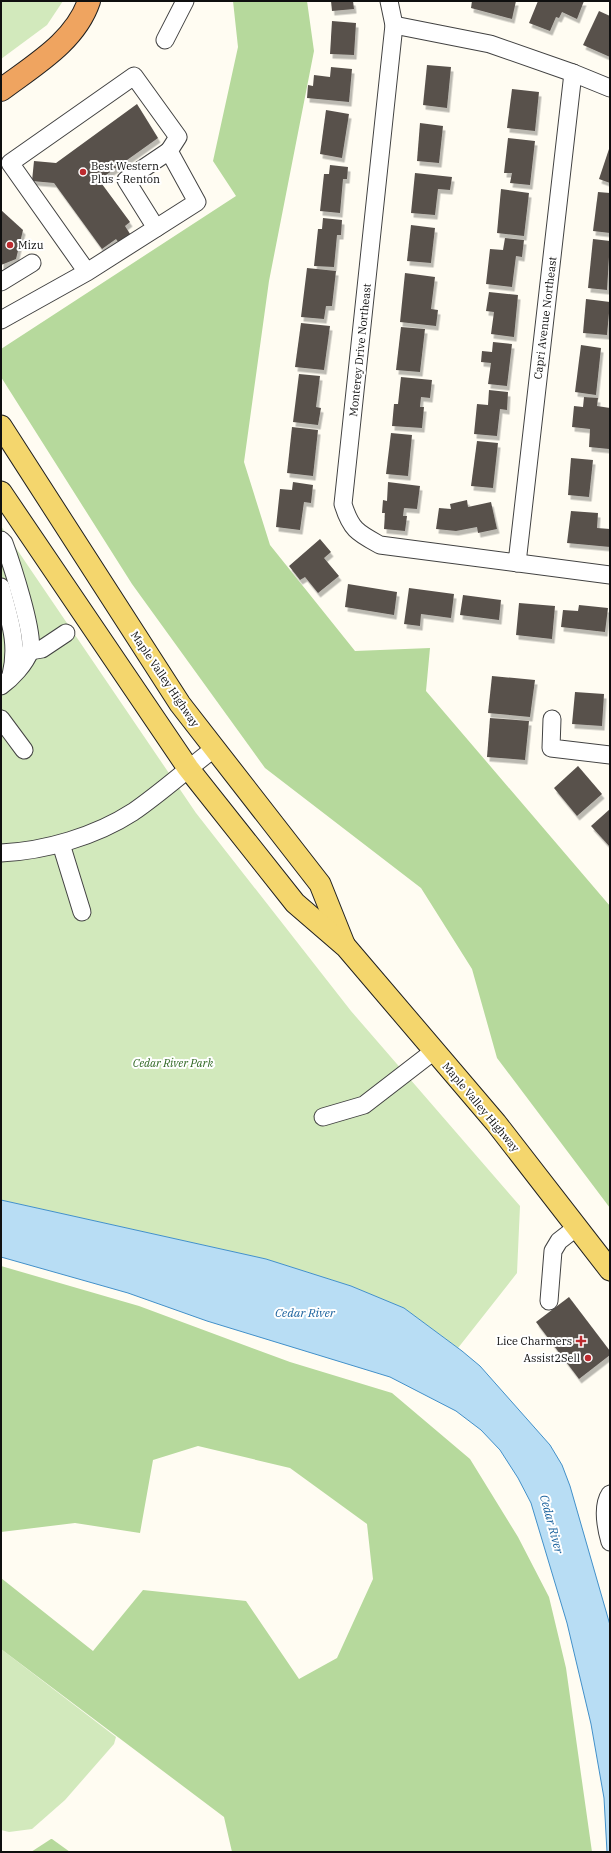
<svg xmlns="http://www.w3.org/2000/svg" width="611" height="1853" font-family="'IBM Plex Serif',serif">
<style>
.green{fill:#d2e9bc}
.forest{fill:#b6d99c}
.water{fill:#b8ddf4;stroke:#4290c9}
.building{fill:#58514c;filter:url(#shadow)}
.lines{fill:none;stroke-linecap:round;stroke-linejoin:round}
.minor-casing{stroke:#424242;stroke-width:19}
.major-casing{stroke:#202020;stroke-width:23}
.highway-casing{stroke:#202020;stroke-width:24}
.minor{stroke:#fff;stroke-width:17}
.major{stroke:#f4d66d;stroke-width:21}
.highway{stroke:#efa460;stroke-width:22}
.poi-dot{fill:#bc2b2f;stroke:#fff;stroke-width:1.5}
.labels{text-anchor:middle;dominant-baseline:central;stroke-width:4;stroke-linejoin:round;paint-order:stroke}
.poi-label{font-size:11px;fill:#0f0f0f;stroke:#fff;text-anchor:start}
.street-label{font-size:11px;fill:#0f0f0f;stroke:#fff}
.park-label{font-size:11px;font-style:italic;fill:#2e6621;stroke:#fff}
.water-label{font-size:12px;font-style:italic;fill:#1c639e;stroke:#fff}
</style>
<defs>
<filter id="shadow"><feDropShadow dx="2.5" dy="4.5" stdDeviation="0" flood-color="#0004"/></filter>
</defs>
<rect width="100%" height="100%" fill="#fffcf2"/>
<g class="green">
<polygon points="1,1 63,1 47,25 1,59"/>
<polygon points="1,526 196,813 351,1011 520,1206 517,1273 458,1348 404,1308 351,1286 266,1259 1,1200"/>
<polygon points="1,1649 116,1737 114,1744 65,1800 32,1829 9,1832 1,1830"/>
</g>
<g class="forest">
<polygon points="233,1 307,1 314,51 269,281 244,462 270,545 355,651 430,648 426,691 610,906 610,1208 497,1058 472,969 421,888 265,768 132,584 1,377 1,349 236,196 213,161 238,47"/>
<polygon points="1,1266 139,1306 290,1362 392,1393 470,1459 518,1537 549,1597 566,1668 592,1852 232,1852 224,1817 1,1649 1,1578 93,1651 143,1590 246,1601 299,1679 337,1658 373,1579 367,1524 290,1468 198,1446 153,1460 140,1533 75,1523 1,1532"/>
<polygon points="52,1839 70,1852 31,1852 51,1839"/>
</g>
<polygon class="water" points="1,1200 266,1259 351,1286 404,1308 462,1351 480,1366 550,1445 562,1465 570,1486 610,1625 610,1852 607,1852 604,1798 591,1724 567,1623 531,1503 518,1478 500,1450 481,1430 456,1411 390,1377 207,1321 128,1293 1,1257"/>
<g class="building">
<polygon points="331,1 353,1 354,9 332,11"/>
<polygon points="472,1 516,1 512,19 471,8"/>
<polygon points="538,1 584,1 577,19 562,12 559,18 556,17 550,31 529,23"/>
<polygon points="599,11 610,16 610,57 583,45"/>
<polygon points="332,21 356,23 354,55 330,54"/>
<polygon points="427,65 451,67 447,108 423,105"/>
<polygon points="331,67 352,69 349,102 307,98 308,85 313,86 314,75 330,77"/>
<polygon points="512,89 539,92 535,131 507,128"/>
<polygon points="137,104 158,138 99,180 130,222 125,226 130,234 119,243 116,239 102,249 54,183 32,181 34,161 56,163"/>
<polygon points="326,110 349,114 342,158 320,154"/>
<polygon points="420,123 443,126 439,163 417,161"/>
<polygon points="508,138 535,141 530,185 510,183 512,173 504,173"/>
<polygon points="610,146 610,183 599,179"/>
<polygon points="330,165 348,167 347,179 343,179 340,213 320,211 324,174 329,174"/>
<polygon points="415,173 452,177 450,190 438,189 435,215 411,213"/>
<polygon points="501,189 529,193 524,236 497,233"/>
<polygon points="598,192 610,193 610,233 593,231"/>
<polygon points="1,210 23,230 16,259 1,265"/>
<polygon points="323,218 342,220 341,235 337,235 334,267 314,266 318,229 322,229"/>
<polygon points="411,225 435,228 431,263 407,261"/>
<polygon points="505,238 524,240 522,257 516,256 512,287 486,284 490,249 503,250"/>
<polygon points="593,239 610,241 607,290 588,288"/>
<polygon points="307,268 336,271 332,306 326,306 324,319 301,317"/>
<polygon points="405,273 435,277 431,309 438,310 436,326 400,322"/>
<polygon points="489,292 518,295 514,337 491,334 494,312 486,311"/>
<polygon points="586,299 610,302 607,335 583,333"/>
<polygon points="301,323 330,326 324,370 295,367"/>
<polygon points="401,327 425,329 420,372 396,370"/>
<polygon points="493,342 512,344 507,386 488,384 491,363 481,362 482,351 492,352"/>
<polygon points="581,345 601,348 596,395 575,392"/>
<polygon points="299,374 320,376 316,407 321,408 318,425 293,422"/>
<polygon points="401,377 432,380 430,398 421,397 420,407 424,407 422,428 392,426 394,404 398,404"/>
<polygon points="489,390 508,392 507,410 500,409 497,436 474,434 477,404 488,405"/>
<polygon points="584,397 598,398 597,406 610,408 609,449 589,447 590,429 572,427 574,406 583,407"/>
<polygon points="292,427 318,430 313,476 287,473"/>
<polygon points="391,433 412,435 408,476 386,474"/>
<polygon points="477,441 498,443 493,488 471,486"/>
<polygon points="571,458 593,460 589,497 568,495"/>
<polygon points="293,482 313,485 311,503 304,502 300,530 276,527 280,489 292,490"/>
<polygon points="388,482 420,486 417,509 404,508 403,516 407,516 405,531 384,529 385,513 382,513 383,500 387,501"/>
<polygon points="467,500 468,507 491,502 497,529 478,533 477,527 456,531 436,529 439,508 451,509 450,504"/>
<polygon points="571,511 598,513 597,528 610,529 610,547 567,543"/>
<polygon points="320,539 331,552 324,558 339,576 318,593 305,577 300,580 289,566"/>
<polygon points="348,584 397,592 394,615 345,607"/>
<polygon points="409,588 454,594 451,618 421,614 420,626 404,624"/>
<polygon points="463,595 501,600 499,620 460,615"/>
<polygon points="519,603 555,606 552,639 516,635"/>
<polygon points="579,605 608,608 605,632 561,627 563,610 578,611"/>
<polygon points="492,676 535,680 530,717 488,713"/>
<polygon points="575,692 604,694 602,726 572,724"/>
<polygon points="490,718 529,721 525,760 487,757"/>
<polygon points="578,766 602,794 577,816 554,788"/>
<polygon points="610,809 610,847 591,826"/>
<polygon points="569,1297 610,1351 610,1355 579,1379 536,1322"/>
</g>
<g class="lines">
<defs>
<g id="minor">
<path d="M389,1L394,25L343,504C351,530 358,533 380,545L610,575"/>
<polyline points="394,25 490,44 573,73 610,88"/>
<polyline points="165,40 185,1"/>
<polyline points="156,228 126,180 169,151"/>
<polyline points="1,282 32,263"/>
<polyline points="1,320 87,272 197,202 169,151 178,137 134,76 10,163 87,272"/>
<path d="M1,540L4,543C11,562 35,635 30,651C25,664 12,678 1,686"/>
<polyline points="517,563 573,73"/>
<path d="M1,587C9,619 19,642 11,675"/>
<polyline points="30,651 42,649 66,633"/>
<polyline points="1,719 24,750"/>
<polyline points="552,719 551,748 610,755"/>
<polyline points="61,844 82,912"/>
<path d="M1,853C45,851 96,836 133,812C162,792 187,769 215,748"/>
<polyline points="323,1117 364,1105 434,1051"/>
<polyline points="549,1301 553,1251 559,1241 577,1227"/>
<path d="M610,1494C602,1506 606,1528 610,1542"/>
</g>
<g id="major">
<polyline points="1,426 180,704 320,884 344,944"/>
<polyline points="1,492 188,768 295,903 346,947 496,1123 610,1270"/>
</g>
<path id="highway" d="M1,90C34,65 75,42 89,1"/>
</defs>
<use href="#minor" class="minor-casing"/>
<use href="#major" class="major-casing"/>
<use href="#highway" class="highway-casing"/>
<use href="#minor" class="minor"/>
<use href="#major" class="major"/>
<use href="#highway" class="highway"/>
</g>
<g class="poi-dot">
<circle cx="83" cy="172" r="4"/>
<circle cx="10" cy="245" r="4"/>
<path d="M579 1335h4v4h4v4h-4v4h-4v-4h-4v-4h4z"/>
<circle cx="588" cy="1358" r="4"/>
</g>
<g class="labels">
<g class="poi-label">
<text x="91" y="166">Best Western<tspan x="91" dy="13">Plus - Renton</tspan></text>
<text x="18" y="245">Mizu</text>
<text x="572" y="1341" text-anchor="end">Lice Charmers</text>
<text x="580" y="1358" text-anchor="end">Assist2Sell</text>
</g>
<g class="street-label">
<text transform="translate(545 318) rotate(-83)">Capri Avenue Northeast</text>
<text transform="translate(360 350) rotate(-84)">Monterey Drive Northeast</text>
<text transform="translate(165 679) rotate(56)">Maple Valley Highway</text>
<text transform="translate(481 1107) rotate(50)">Maple Valley Highway</text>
</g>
<g class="park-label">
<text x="173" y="1063">Cedar River Park</text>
</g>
<g class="water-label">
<text x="305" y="1312">Cedar River</text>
<text transform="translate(552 1524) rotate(75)">Cedar River</text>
</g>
</g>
<rect width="611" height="1853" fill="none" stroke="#0f0f0f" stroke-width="4"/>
</svg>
